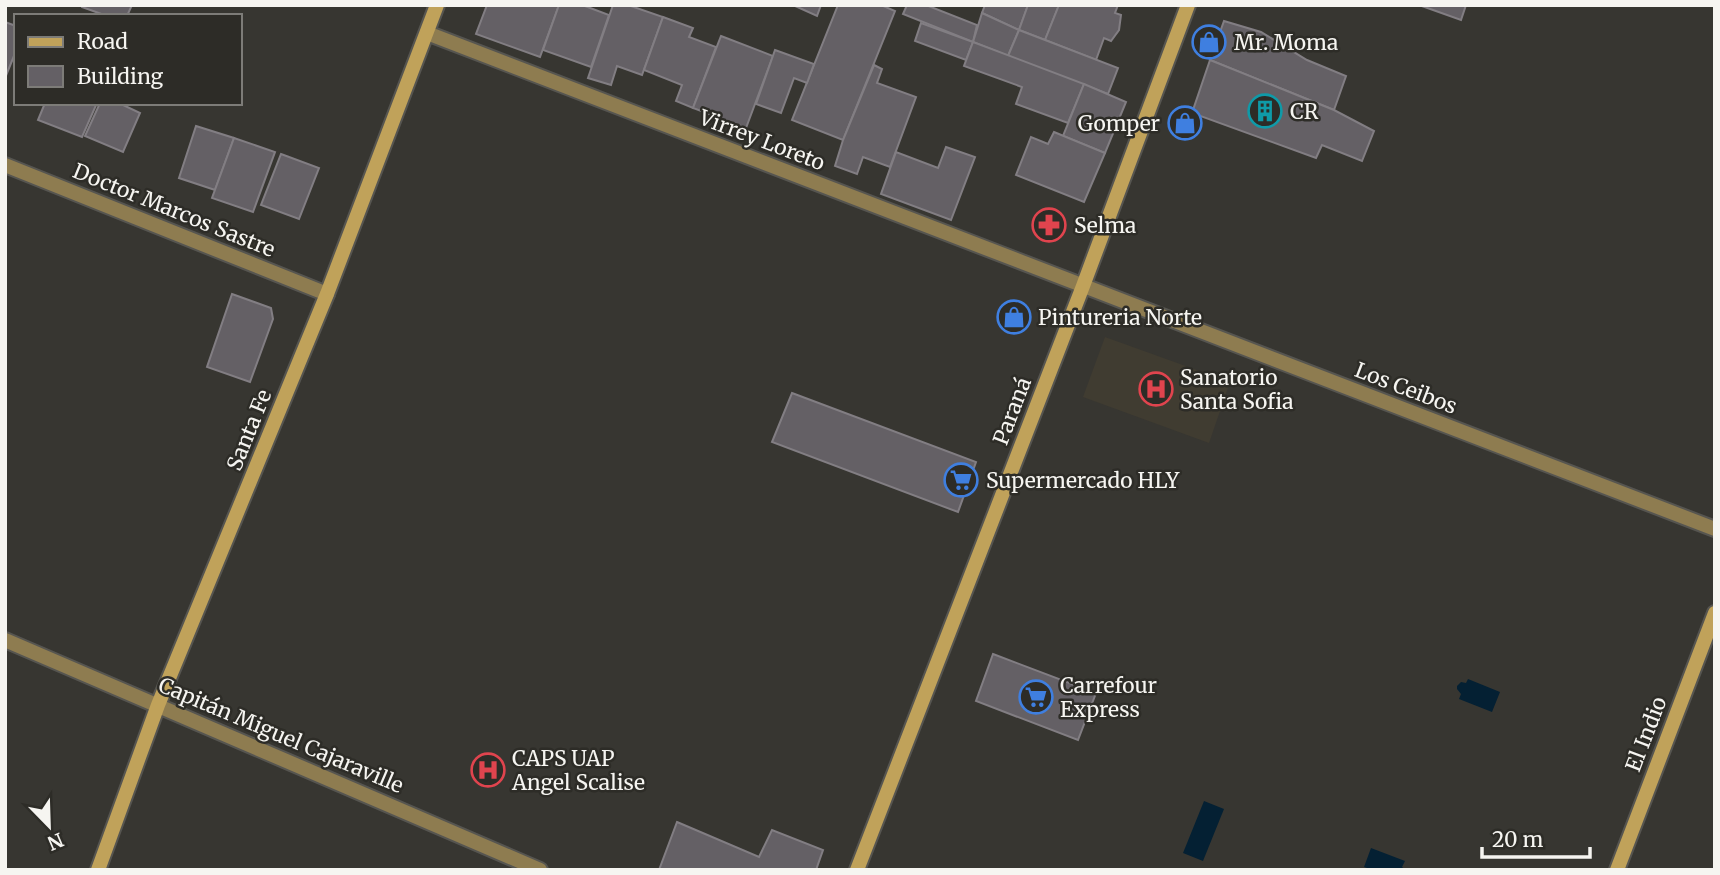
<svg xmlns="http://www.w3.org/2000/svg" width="1720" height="875" font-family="Merriweather,serif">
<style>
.built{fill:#403c31}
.water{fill:#042033}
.building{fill:#646065;stroke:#827e83;stroke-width:2}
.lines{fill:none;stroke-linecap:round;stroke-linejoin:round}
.street-casing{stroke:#565550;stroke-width:18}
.secondary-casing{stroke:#565550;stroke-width:18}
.street{stroke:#8e7c50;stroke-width:14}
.secondary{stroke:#c0a25a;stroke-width:14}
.labels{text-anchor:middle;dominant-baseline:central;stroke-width:5;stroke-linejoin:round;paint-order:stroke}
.poi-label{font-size:21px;fill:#f6f5f1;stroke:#2d2c27;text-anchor:start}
.street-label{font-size:21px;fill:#f6f5f1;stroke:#2d2c27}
</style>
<rect width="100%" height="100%" fill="#373631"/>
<polygon class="built" points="1105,337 1230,382 1209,443 1083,397"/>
<g class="water">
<polygon points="1468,679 1500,692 1492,712 1459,699 1461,694 1457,689 1457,686 1461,682 1466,683"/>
<polygon points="1204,801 1224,809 1203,861 1183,853"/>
<polygon points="1371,848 1405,861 1402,867 1406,870 1373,870 1364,867"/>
</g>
<g class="building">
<polygon points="82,5 132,5 127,16 107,16 82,7"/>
<polygon points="487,5 559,5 540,57 476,34"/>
<polygon points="559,5 586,5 585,6 609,15 591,67 543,50"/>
<polygon points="613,5 628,5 663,17 642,75 617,66 611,85 588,78"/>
<polygon points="793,5 821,5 817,16"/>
<polygon points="838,5 881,5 895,11 843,140 792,120"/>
<polygon points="907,5 926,5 977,25 973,42 903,14"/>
<polygon points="985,5 1028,5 1019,30 982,13"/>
<polygon points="1028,5 1059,5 1045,40 1019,30"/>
<polygon points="1059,5 1118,5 1115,13 1121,15 1119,30 1111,41 1104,38 1096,60 1045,40"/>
<polygon points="1419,5 1466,5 1461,20"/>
<polygon points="982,13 1019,30 1008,56 973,42"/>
<polygon points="663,17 693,28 689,37 716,47 693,108 676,101 682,85 644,70"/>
<polygon points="1224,21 1261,32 1307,60 1346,76 1334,110 1210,60"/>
<polygon points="5,22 16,26 16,51 5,78"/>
<polygon points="921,23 973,42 966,60 915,41"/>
<polygon points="1019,30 1118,68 1108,94 1008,56"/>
<polygon points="721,36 773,56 746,128 693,108"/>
<polygon points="973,42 1084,84 1068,123 1016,104 1022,87 964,66"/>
<polygon points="775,50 814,64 807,83 794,78 781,113 756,104"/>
<polygon points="1210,60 1334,110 1374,131 1362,161 1322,145 1316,158 1192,113"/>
<polygon points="874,65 882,69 877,83 916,97 890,167 863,157 857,174 835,166 843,140"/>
<polygon points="1084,84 1126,102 1105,153 1063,136"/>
<polygon points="45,103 97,103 82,137 38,120"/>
<polygon points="100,103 119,103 140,113 123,152 85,136"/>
<polygon points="196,126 234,138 215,190 179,178"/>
<polygon points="1054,132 1105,153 1084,202 1016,175 1031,137 1048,144"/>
<polygon points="234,138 275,152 253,212 212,198"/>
<polygon points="946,147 975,157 951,220 881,194 896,152 938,168"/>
<polygon points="281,154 319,168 299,219 261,205"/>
<polygon points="232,294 271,308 273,319 250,382 207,367"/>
<polygon points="792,393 976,462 958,512 772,442"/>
<polygon points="993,654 1096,693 1078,740 976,701"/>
<polygon points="677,822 759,857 772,830 823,850 816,870 659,870"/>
</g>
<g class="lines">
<defs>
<g id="street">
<polyline points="427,33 1715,529"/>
<polyline points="5,165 327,294"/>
<polyline points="5,640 540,870"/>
</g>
<g id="secondary">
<polyline points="98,870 158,705 327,294 437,5"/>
<polyline points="857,870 1083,286 1188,5"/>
<polyline points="1617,870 1715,613"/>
</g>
</defs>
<use href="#street" class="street-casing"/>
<use href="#secondary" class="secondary-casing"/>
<use href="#street" class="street"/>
<use href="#secondary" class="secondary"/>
</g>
<defs>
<symbol id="shop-ring" viewBox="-11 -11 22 22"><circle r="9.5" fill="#2d2c27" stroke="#3f7fe0" stroke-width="1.5"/><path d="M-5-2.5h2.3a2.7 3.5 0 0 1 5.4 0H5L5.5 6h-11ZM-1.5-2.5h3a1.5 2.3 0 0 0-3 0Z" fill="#3f7fe0"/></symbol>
<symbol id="building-ring" viewBox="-11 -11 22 22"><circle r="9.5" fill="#2d2c27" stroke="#0f9aa8" stroke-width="1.5"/><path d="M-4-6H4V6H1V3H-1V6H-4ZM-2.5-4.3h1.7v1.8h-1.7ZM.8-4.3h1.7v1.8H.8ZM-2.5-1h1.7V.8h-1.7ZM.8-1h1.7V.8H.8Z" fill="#0f9aa8"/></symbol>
<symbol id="pharmacy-ring" viewBox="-11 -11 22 22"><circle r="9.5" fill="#2d2c27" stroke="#e0444e" stroke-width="1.5"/><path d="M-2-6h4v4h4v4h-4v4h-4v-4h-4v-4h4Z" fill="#e0444e"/></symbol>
<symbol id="hospital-ring" viewBox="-11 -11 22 22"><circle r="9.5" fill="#2d2c27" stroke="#e0444e" stroke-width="1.5"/><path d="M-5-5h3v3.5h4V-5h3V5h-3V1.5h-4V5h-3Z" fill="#e0444e"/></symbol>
<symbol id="supermarket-ring" viewBox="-11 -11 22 22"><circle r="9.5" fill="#2d2c27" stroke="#3f7fe0" stroke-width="1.5"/><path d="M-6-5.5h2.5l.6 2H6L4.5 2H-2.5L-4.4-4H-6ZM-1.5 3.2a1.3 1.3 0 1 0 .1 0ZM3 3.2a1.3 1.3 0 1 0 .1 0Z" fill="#3f7fe0"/></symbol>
</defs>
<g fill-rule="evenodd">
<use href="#shop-ring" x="1190" y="23" width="38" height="38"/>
<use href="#building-ring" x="1246" y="92" width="38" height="38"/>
<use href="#shop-ring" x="1166" y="104" width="38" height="38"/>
<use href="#pharmacy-ring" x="1030" y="206" width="38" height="38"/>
<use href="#shop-ring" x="995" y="298" width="38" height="38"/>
<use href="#hospital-ring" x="1137" y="370" width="38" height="38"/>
<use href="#supermarket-ring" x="942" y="461" width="38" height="38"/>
<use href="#supermarket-ring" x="1017" y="678" width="38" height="38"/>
<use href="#hospital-ring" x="469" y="751" width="38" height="38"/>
</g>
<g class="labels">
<g class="poi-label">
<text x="1234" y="42">Mr. Moma</text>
<text x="1290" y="111">CR</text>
<text x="1160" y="123" text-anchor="end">Gomper</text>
<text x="1074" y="225">Selma</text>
<text x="1038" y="317">Pintureria Norte</text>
<text x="1180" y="377">Sanatorio<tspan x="1180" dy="24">Santa Sofia</tspan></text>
<text x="986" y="480">Supermercado HLY</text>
<text x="1060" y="685">Carrefour<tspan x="1060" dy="24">Express</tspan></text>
<text x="512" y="758">CAPS UAP<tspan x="512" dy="24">Angel Scalise</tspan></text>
</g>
<g class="street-label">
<text transform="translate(762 140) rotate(21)">Virrey Loreto</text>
<text transform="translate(174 210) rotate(22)">Doctor Marcos Sastre</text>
<text transform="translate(1406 388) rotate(21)">Los Ceibos</text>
<text transform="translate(1012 411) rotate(-69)">Paraná</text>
<text transform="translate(249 430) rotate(-68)">Santa Fe</text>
<text transform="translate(1646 734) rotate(-69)">El Indio</text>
<text transform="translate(281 735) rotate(23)">Capitán Miguel Cajaraville</text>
</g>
</g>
<rect width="1720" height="875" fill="none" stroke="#f6f5f1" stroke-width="14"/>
<rect x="14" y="14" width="228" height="91" fill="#2d2c27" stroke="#7d7c78" stroke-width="2"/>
<rect x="28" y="37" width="35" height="10" fill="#c0a25a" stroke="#7d7c78" stroke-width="2"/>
<text x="77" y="49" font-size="21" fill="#f6f5f1">Road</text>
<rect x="28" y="66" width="35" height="21" fill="#646065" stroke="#7d7c78" stroke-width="2"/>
<text x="77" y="84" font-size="21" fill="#f6f5f1">Building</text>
<g transform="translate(49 826) rotate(157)" stroke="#2d2c27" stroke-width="5" paint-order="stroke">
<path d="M0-5L12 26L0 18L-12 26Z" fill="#f6f5f1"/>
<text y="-10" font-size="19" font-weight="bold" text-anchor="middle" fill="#f6f5f1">N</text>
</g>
<path d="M1482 847v10h108v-10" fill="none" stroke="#f6f5f1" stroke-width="3.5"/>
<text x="1492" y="847" font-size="21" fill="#f6f5f1" stroke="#2d2c27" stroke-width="5" paint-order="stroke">20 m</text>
</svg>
